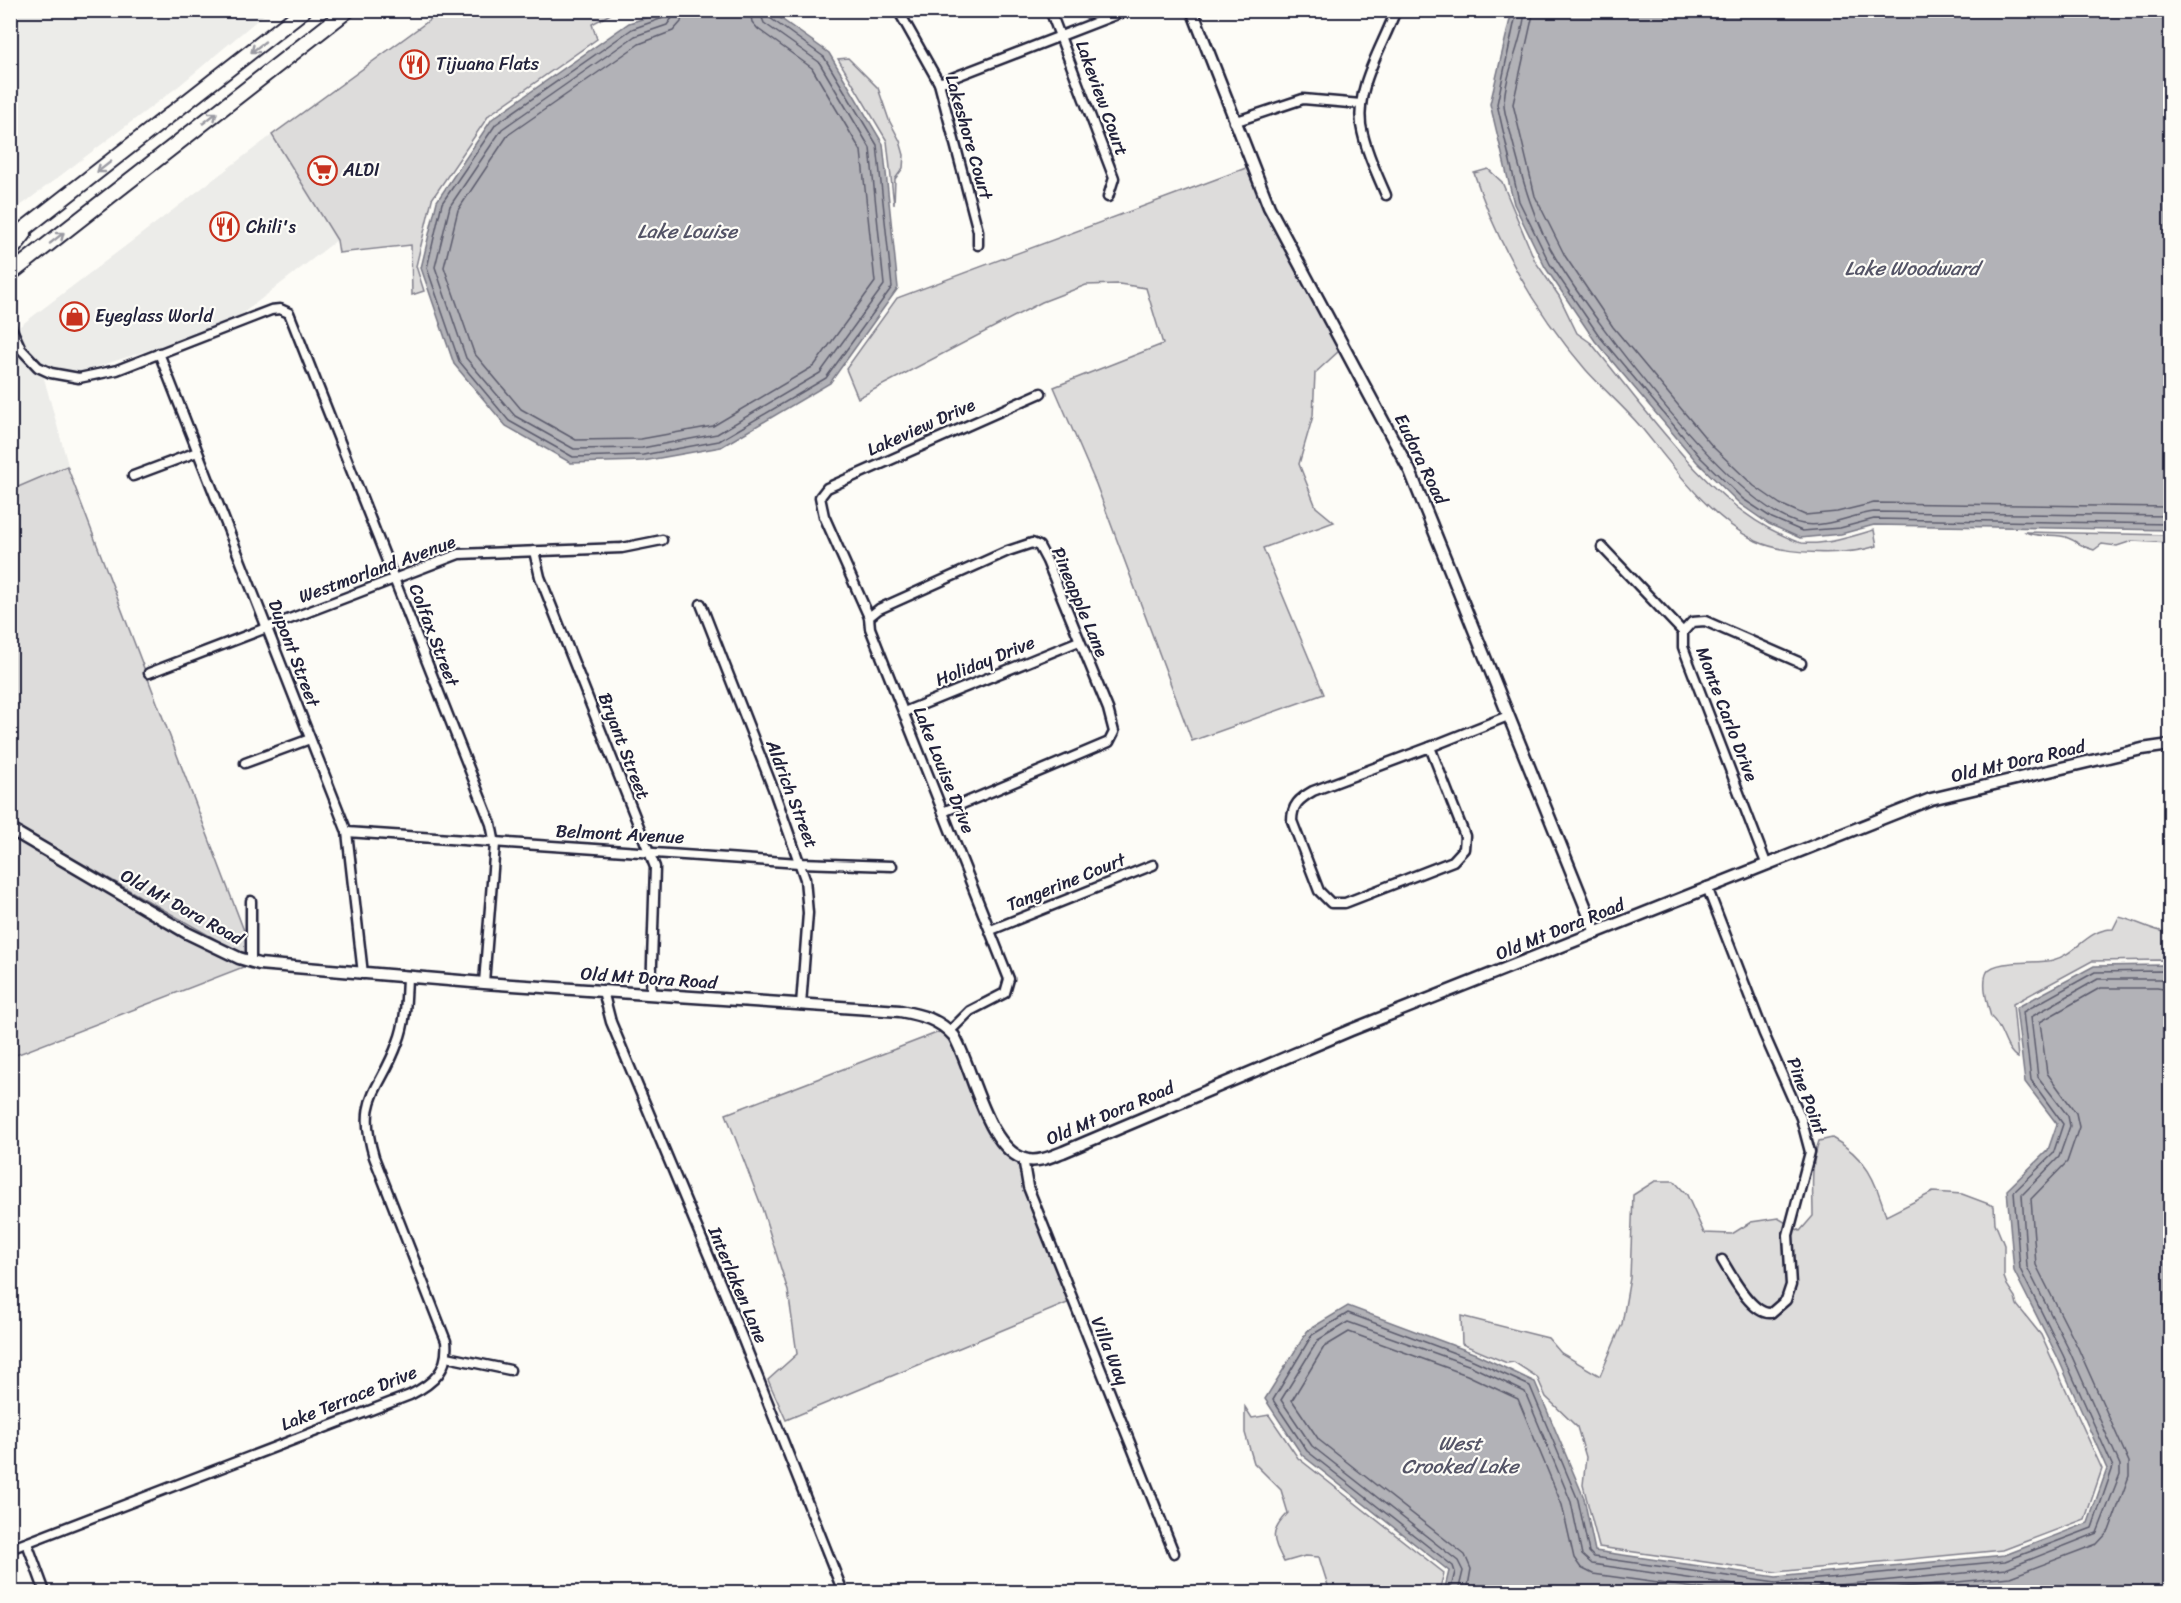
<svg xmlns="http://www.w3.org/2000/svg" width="2181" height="1603" font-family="Sriracha,sans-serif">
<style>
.built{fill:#ecece9}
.green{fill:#dddcdb;stroke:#807f8b;stroke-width:1.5}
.water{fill:#b2b2b7;stroke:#787885;stroke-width:1.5}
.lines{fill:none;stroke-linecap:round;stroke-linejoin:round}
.shore{stroke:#5c5c6d;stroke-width:1.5}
.minor-casing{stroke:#22223b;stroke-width:13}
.tertiary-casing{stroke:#22223b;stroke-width:15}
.primary-casing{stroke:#22223b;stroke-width:18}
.minor{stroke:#fdfcf7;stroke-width:8}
.tertiary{stroke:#fdfcf7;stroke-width:10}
.primary{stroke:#fdfcf7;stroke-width:14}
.oneway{stroke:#9a9aa2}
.labels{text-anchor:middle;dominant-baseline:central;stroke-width:4.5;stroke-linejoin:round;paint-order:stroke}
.poi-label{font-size:18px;fill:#22223b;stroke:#fdfcf7;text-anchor:start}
.street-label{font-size:18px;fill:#22223b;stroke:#fdfcf7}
.water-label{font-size:20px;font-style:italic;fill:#545466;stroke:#fdfcf7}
</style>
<rect width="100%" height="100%" fill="#fdfcf7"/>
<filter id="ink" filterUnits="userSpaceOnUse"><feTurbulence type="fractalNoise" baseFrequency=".0167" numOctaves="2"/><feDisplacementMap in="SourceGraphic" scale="12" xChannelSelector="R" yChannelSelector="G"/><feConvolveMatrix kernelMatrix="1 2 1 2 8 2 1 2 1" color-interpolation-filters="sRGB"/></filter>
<g filter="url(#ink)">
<g class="built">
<polygon points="11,10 268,10 268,11 180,85 11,213"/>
<polygon points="272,135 337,240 229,324 72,375 50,371 40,364 73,483 67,466 11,490 10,319 16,329"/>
</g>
<g class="green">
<polygon points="442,11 616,11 592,24 597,39 489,115 432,199 416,266 424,291 412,295 411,245 339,253 337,240 272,135"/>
<polygon points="848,58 878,88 889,120 900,141 904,155 903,168 895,179 894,205 887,141 838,59"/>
<polygon points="1246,168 1291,262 1340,350 1315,373 1313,416 1299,464 1316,507 1334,522 1263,548 1324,694 1192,741 1096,484 1054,387 1163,344 1146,288 1119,284 1086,285 1042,302 858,398 846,369 897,298"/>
<path d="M1488,169L1502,182L1535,261L1559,296L1577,333L1591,343C1642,404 1708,502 1780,534C1787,537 1795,542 1802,543C1826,545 1851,537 1874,530L1877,546C1846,556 1786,555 1756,541C1708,517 1673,466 1640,426C1623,406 1603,389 1586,370C1536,312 1498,246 1474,173Z"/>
<polygon points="67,466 254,957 231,948 11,823 11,490"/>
<path d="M2026,532L2170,535V543L2132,541L2117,546L2102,544L2094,550C2078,546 2079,542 2068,538C2055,532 2038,539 2026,532Z"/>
<polygon points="11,836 185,939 246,966 11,1057"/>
<path d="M2119,917C2137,921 2152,931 2170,933V963L2163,960L2092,961L2013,1004L2018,1058C2004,1050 2004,1028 1991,1017C1988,1006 1981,983 1987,972C1995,959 2037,964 2053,960C2077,954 2087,929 2113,929Z"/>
<path d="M942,1031C978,1069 970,1137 1020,1163L1077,1299L786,1420L768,1380L797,1354L788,1291L761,1205L726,1114Z"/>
<path d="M1832,1138C1866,1157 1876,1180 1886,1216L1933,1192L1962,1194L1994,1206L1995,1223L2004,1245V1277L2007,1285L2015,1297L2017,1305L2041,1335L2102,1469L2085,1519L2003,1550L1776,1572L1599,1547L1583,1485L1586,1457L1577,1427L1546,1397L1537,1377L1514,1362L1507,1363L1462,1344L1461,1316L1548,1338L1561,1353L1600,1376L1622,1324L1630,1278L1633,1195L1655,1181H1674L1687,1195L1704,1233L1732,1234L1751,1222L1778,1218L1800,1231L1813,1216C1813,1190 1810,1166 1819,1141Z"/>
<path d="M1245,1407L1252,1418L1269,1415L1298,1458L1444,1573L1439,1592H1330L1319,1557L1305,1556L1284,1562C1272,1538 1269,1533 1288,1513L1281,1490L1254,1463L1245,1433Z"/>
</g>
<g class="water">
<polygon points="668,11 770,11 829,53 883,144 898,288 830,383 721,447 643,461 571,463 506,426 454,364 421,268 437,201 492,119 629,23"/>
<polygon points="1512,11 2170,11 2170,530 1874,525 1841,534 1800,538 1769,524 1740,504 1697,462 1595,341 1545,267 1514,204 1490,104"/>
<polygon points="2163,965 2170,969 2170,1592 1444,1592 1449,1571 1302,1455 1265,1399 1308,1330 1348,1306 1476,1354 1535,1382 1584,1498 1595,1551 1776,1577 2005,1555 2088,1523 2107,1469 2058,1358 2014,1271 2007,1190 2048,1150 2057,1124 2025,1082 2016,1008 2094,966"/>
</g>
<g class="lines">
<g class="shore">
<polyline points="666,10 663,18 632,29 496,124 442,203 427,268 459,361 509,421 573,457 643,455 719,441 826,378 892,287 877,145 824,57 770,18 767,10"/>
<polyline points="674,10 672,18 667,25 635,36 502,129 450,206 435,267 466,358 515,416 574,449 642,448 717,434 820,373 884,285 870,148 819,62 764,23 759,10"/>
<polyline points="683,10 681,22 673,31 639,44 508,135 458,210 444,267 474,353 521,409 576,440 641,439 713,426 814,366 875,282 861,151 812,68 758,29 752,22 750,10"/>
<polyline points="1517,10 1497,104 1519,201 1550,264 1600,337 1701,458 1743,499 1772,518 1802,531 1840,528 1874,519 2170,524"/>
<path d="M1525,10C1523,42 1505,72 1504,104C1504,115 1510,128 1512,139C1523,182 1534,223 1558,262C1594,321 1736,512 1803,524C1826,528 1851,515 1874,512L2170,516"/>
<polyline points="1534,10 1513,104 1535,196 1565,256 1613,327 1713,447 1754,486 1780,504 1805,515 1837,512 1874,503 2170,507"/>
<polyline points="1450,1592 1455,1572 1453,1566 1307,1451 1273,1400 1312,1335 1348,1313 1473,1360 1530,1386 1578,1500 1589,1552 1594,1557 1776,1583 2005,1561 2092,1528 2113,1467 2063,1355 2020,1269 2014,1192 2053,1154 2063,1124 2031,1080 2023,1012 2095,972 2161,971 2170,974"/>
<polyline points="1458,1592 1463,1571 1458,1561 1312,1446 1281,1400 1318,1340 1348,1322 1471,1366 1525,1392 1571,1502 1582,1555 1592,1564 1776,1591 2006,1569 2097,1533 2120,1474 2120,1465 2070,1352 2027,1267 2022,1195 2059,1157 2070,1126 2068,1116 2038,1077 2031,1017 2098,979 2160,979 2170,981"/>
<polyline points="1467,1592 1471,1569 1465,1555 1319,1440 1292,1400 1324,1347 1349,1332 1467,1375 1518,1399 1562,1505 1574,1558 1581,1568 1593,1574 1724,1592"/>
<polyline points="1852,1592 2010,1577 2097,1544 2109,1531 2129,1476 2129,1462 2078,1348 2036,1265 2031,1199 2067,1162 2079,1127 2076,1113 2047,1073 2040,1022 2100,988 2157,988 2170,990"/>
</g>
<defs>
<g id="minor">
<polyline points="898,10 939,83 978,231 978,245"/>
<polyline points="1050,10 1114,178 1108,197"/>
<polyline points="939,83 1128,10"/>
<polyline points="1234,122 1303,99 1361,104"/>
<path d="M1386,195C1376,172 1365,149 1361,125C1356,85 1383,46 1396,10"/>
<polyline points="10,325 21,349 38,367 51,373 79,378 117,370 271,310 280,309 289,313 491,824 495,844 484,983"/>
<polyline points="159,353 347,832 363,974"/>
<polyline points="133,476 197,452"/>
<polyline points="1602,547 1683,632"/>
<polyline points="534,551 540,577 655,867 651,994"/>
<polyline points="701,604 774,791 805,879 808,913 801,1005"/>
<polyline points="869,617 879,609 1008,551 1032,543 1039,546 1047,561 1108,709 1114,732 1109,742 943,812"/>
<polyline points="149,673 459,554 622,548 662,540"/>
<polyline points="904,712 1079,641"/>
<path d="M1430,747L1465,836L1464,849L1453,861L1345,903H1331L1319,891L1292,821C1292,805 1299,799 1313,791Z"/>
<polyline points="1430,747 1508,716"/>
<polyline points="245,763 310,739"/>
<polyline points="347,832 800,863 892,866"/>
<polyline points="1766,863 1689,663 1683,647 1683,632 1692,622 1705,621 1801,663"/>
<path d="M1707,887L1764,1034L1801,1118L1810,1152L1788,1235L1791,1285L1786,1300L1771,1313C1752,1315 1731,1275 1722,1260"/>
<polyline points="251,901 251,962"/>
<polyline points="991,930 1153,865"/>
<polyline points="603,991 611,1022 726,1297 843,1592"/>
<polyline points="950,1031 970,1011 1005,993 1009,979 870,628 869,617 824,516 820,497 827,488 1041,393"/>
<polyline points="1023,1158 1028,1187 1174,1553"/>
<polyline points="447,1357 510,1370"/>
<polyline points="27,1543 45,1592"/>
<path d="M10,1549L410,1395C434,1383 449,1370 446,1341L374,1157C356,1096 380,1093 398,1042C406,1022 406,999 407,977"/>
</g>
<g id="tertiary">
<polyline points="1192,10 1269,207 1410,471 1596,933"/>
<path d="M10,829L187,933L239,958L259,964L484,983L900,1011C921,1015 939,1019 954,1036C973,1068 987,1152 1028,1160C1040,1162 1052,1156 1063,1152L1351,1030L1931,799L2142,749L2170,745"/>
</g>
<g id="primary">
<polyline points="10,240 304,10"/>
<polyline points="10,252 24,234"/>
<polyline points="10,274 348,10"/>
</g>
</defs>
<use href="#minor" class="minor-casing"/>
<use href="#tertiary" class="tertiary-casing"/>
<use href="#primary" class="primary-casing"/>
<use href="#minor" class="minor"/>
<use href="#tertiary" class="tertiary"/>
<use href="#primary" class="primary"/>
</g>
<defs><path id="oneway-shaft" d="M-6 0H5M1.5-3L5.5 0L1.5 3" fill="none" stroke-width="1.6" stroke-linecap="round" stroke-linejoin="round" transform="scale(1.5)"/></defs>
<g class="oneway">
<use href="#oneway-shaft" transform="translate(258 47) rotate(142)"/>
<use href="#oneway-shaft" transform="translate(210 118) rotate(-38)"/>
<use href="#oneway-shaft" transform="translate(104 167) rotate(142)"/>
<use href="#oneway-shaft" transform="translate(57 238) rotate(-38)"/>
</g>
</g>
<defs>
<symbol id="restaurant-ring" viewBox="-11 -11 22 22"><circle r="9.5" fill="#fdfcf7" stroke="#c8321e" stroke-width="1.5"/><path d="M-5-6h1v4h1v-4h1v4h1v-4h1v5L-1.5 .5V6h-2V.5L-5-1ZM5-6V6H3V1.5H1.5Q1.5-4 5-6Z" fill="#c8321e"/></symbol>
<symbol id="supermarket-ring" viewBox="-11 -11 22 22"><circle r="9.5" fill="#fdfcf7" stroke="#c8321e" stroke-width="1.5"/><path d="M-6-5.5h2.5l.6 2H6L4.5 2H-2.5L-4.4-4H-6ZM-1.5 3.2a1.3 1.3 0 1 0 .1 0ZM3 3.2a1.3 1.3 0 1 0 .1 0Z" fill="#c8321e"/></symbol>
<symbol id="shop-ring" viewBox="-11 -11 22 22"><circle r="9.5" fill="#fdfcf7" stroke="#c8321e" stroke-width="1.5"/><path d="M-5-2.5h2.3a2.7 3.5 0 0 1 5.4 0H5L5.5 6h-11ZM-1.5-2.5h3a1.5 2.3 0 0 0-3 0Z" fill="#c8321e"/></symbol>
</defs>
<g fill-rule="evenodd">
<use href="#restaurant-ring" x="398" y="48" width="33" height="33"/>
<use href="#supermarket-ring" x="306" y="154" width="33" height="33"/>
<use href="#restaurant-ring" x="208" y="210" width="33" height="33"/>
<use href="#shop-ring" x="58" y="300" width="33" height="33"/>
</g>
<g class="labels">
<g class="poi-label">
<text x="436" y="64">Tijuana Flats</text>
<text x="343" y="170">ALDI</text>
<text x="246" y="227">Chili's</text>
<text x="95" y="316">Eyeglass World</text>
</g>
<g class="street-label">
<text transform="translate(1102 98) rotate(70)">Lakeview Court</text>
<text transform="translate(969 137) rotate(74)">Lakeshore Court</text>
<text transform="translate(921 427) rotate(-24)">Lakeview Drive</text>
<text transform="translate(1421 459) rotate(64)">Eudora Road</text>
<text transform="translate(377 569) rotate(-20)">Westmorland Avenue</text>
<text transform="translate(1080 602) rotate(67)">Pineapple Lane</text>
<text transform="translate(434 635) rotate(69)">Colfax Street</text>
<text transform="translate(294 653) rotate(69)">Dupont Street</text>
<text transform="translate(985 661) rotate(-22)">Holiday Drive</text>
<text transform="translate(1727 714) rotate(69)">Monte Carlo Drive</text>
<text transform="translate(624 746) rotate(69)">Bryant Street</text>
<text transform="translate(2018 761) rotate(-13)">Old Mt Dora Road</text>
<text transform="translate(944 770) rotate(68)">Lake Louise Drive</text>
<text transform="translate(792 794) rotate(69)">Aldrich Street</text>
<text transform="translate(620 834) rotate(3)">Belmont Avenue</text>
<text transform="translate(1066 882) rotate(-22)">Tangerine Court</text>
<text transform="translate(182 907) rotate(29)">Old Mt Dora Road</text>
<text transform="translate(1560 929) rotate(-22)">Old Mt Dora Road</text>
<text transform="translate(649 978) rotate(4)">Old Mt Dora Road</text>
<text transform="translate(1807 1096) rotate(69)">Pine Point</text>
<text transform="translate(1110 1113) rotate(-23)">Old Mt Dora Road</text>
<text transform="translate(738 1285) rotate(67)">Interlaken Lane</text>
<text transform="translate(1110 1351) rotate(68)">Villa Way</text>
<text transform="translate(349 1398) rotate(-22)">Lake Terrace Drive</text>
</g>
<g class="water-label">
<text x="687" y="231">Lake Louise</text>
<text x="1912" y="268">Lake Woodward</text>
<text x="1460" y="1443">West<tspan x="1460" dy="23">Crooked Lake</tspan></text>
</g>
</g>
<rect width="2181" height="1603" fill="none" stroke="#fdfcf7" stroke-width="36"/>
<rect x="18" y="18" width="2145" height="1567" fill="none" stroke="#22223b" stroke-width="2" filter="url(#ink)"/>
</svg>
